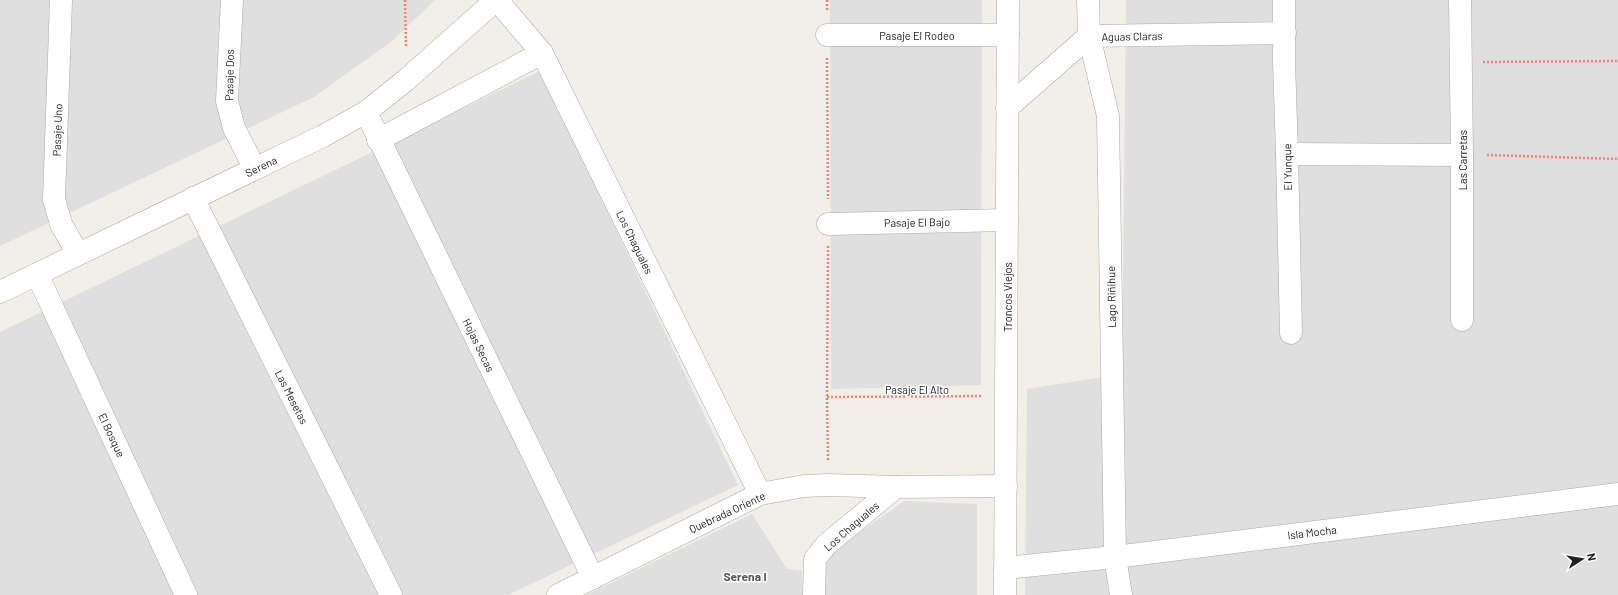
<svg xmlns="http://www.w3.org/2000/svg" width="1618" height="595" font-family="Barlow,sans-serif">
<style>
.residential{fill:#e0dfdf}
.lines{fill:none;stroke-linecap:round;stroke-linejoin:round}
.minor-casing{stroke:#a9a9a9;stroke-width:23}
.tertiary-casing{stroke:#a9a9a9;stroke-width:23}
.path{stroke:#fa8072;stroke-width:2.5;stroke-dasharray:2 2;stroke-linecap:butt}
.minor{stroke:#fff;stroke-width:22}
.tertiary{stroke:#fff;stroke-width:22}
.labels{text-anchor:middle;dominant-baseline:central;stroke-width:3;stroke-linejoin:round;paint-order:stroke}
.street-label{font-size:11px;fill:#222;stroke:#fff}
.neighbourhood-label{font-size:12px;font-weight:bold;fill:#555;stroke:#fff}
</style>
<rect width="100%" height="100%" fill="#f2efe9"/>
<g class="residential">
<polygon points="0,0 435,0 392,41 314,97 0,246"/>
<polygon points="830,0 982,0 981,385 831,389"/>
<polygon points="1126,0 1618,0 1618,595 1025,595 1027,389 1122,374"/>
<polygon points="540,71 738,485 508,595 0,595 0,332"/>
<polygon points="904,501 977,504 977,595 825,595 826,556"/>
<polygon points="752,514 787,569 802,571 803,595 586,595"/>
</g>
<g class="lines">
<defs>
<g id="minor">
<polyline points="61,0 54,199 61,224 78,254"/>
<polyline points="232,0 227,101 234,128 255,169"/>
<polyline points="497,0 542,53 760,494"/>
<polyline points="1088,0 1089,36 1108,116 1115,557 1121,595"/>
<polyline points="1284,0 1284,61 1287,154 1291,333"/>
<polyline points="1460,0 1462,155 1462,320"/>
<polyline points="827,35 1008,35"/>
<polyline points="1007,108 1089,36 1285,33"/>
<polyline points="366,112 593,578"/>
<polyline points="378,140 542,53"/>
<polyline points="1287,154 1462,155"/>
<polyline points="193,198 391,595"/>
<polyline points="828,224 1007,220"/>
<polyline points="37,274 186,595"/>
<polyline points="1005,568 1115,557 1618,494"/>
<polyline points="558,595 760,494 804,486 829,485 896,487 1006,486"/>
<polyline points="814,595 815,559 826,545 896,487"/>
</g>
<g id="tertiary">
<polyline points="0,292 323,136 366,112 406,80 496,0"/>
<polyline points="1005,595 1008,0"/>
</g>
</defs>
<use href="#minor" class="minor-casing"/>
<use href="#tertiary" class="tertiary-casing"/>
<g class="path">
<polyline points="405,0 406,47"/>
<polyline points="827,0 827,11"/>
<polyline points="827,58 828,199"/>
<polyline points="1483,62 1618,61"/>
<polyline points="1487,155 1618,159"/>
<polyline points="828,246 827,397 828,461"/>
<polyline points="827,397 982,396"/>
</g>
<use href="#minor" class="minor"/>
<use href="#tertiary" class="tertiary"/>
</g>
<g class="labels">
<g class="street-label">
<text x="917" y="35">Pasaje El Rodeo</text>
<text transform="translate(1132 36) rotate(-1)">Aguas Claras</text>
<text transform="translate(229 75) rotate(-89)">Pasaje Dos</text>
<text transform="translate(57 130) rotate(-88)">Pasaje Uno</text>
<text transform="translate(1462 160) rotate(-90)">Las Carretas</text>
<text transform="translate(261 166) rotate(-26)">Serena</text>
<text transform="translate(1287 167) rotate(-91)">El Yunque</text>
<text transform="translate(917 222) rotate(-1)">Pasaje El Bajo</text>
<text transform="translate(635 242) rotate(64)">Los Chaguales</text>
<text transform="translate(1007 297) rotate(-90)">Troncos Viejos</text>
<text transform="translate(1111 297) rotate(-91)">Lago Riñihue</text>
<text transform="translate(479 345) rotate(64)">Hojas Secas</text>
<text x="917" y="389">Pasaje El Alto</text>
<text transform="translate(292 397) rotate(63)">Las Mesetas</text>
<text transform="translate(112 435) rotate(65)">El Bosque</text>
<text transform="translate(727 512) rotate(-25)">Quebrada Oriente</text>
<text transform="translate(851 526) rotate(-41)">Los Chaguales</text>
<text transform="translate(1312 532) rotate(-7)">Isla Mocha</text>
</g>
<g class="neighbourhood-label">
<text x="745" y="576">Serena I</text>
</g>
</g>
<g transform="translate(1582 559) rotate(78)" stroke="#ffffff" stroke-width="3" paint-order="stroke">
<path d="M0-3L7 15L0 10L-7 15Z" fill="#222222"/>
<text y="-6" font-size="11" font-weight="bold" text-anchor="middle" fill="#222222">N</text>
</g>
</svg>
